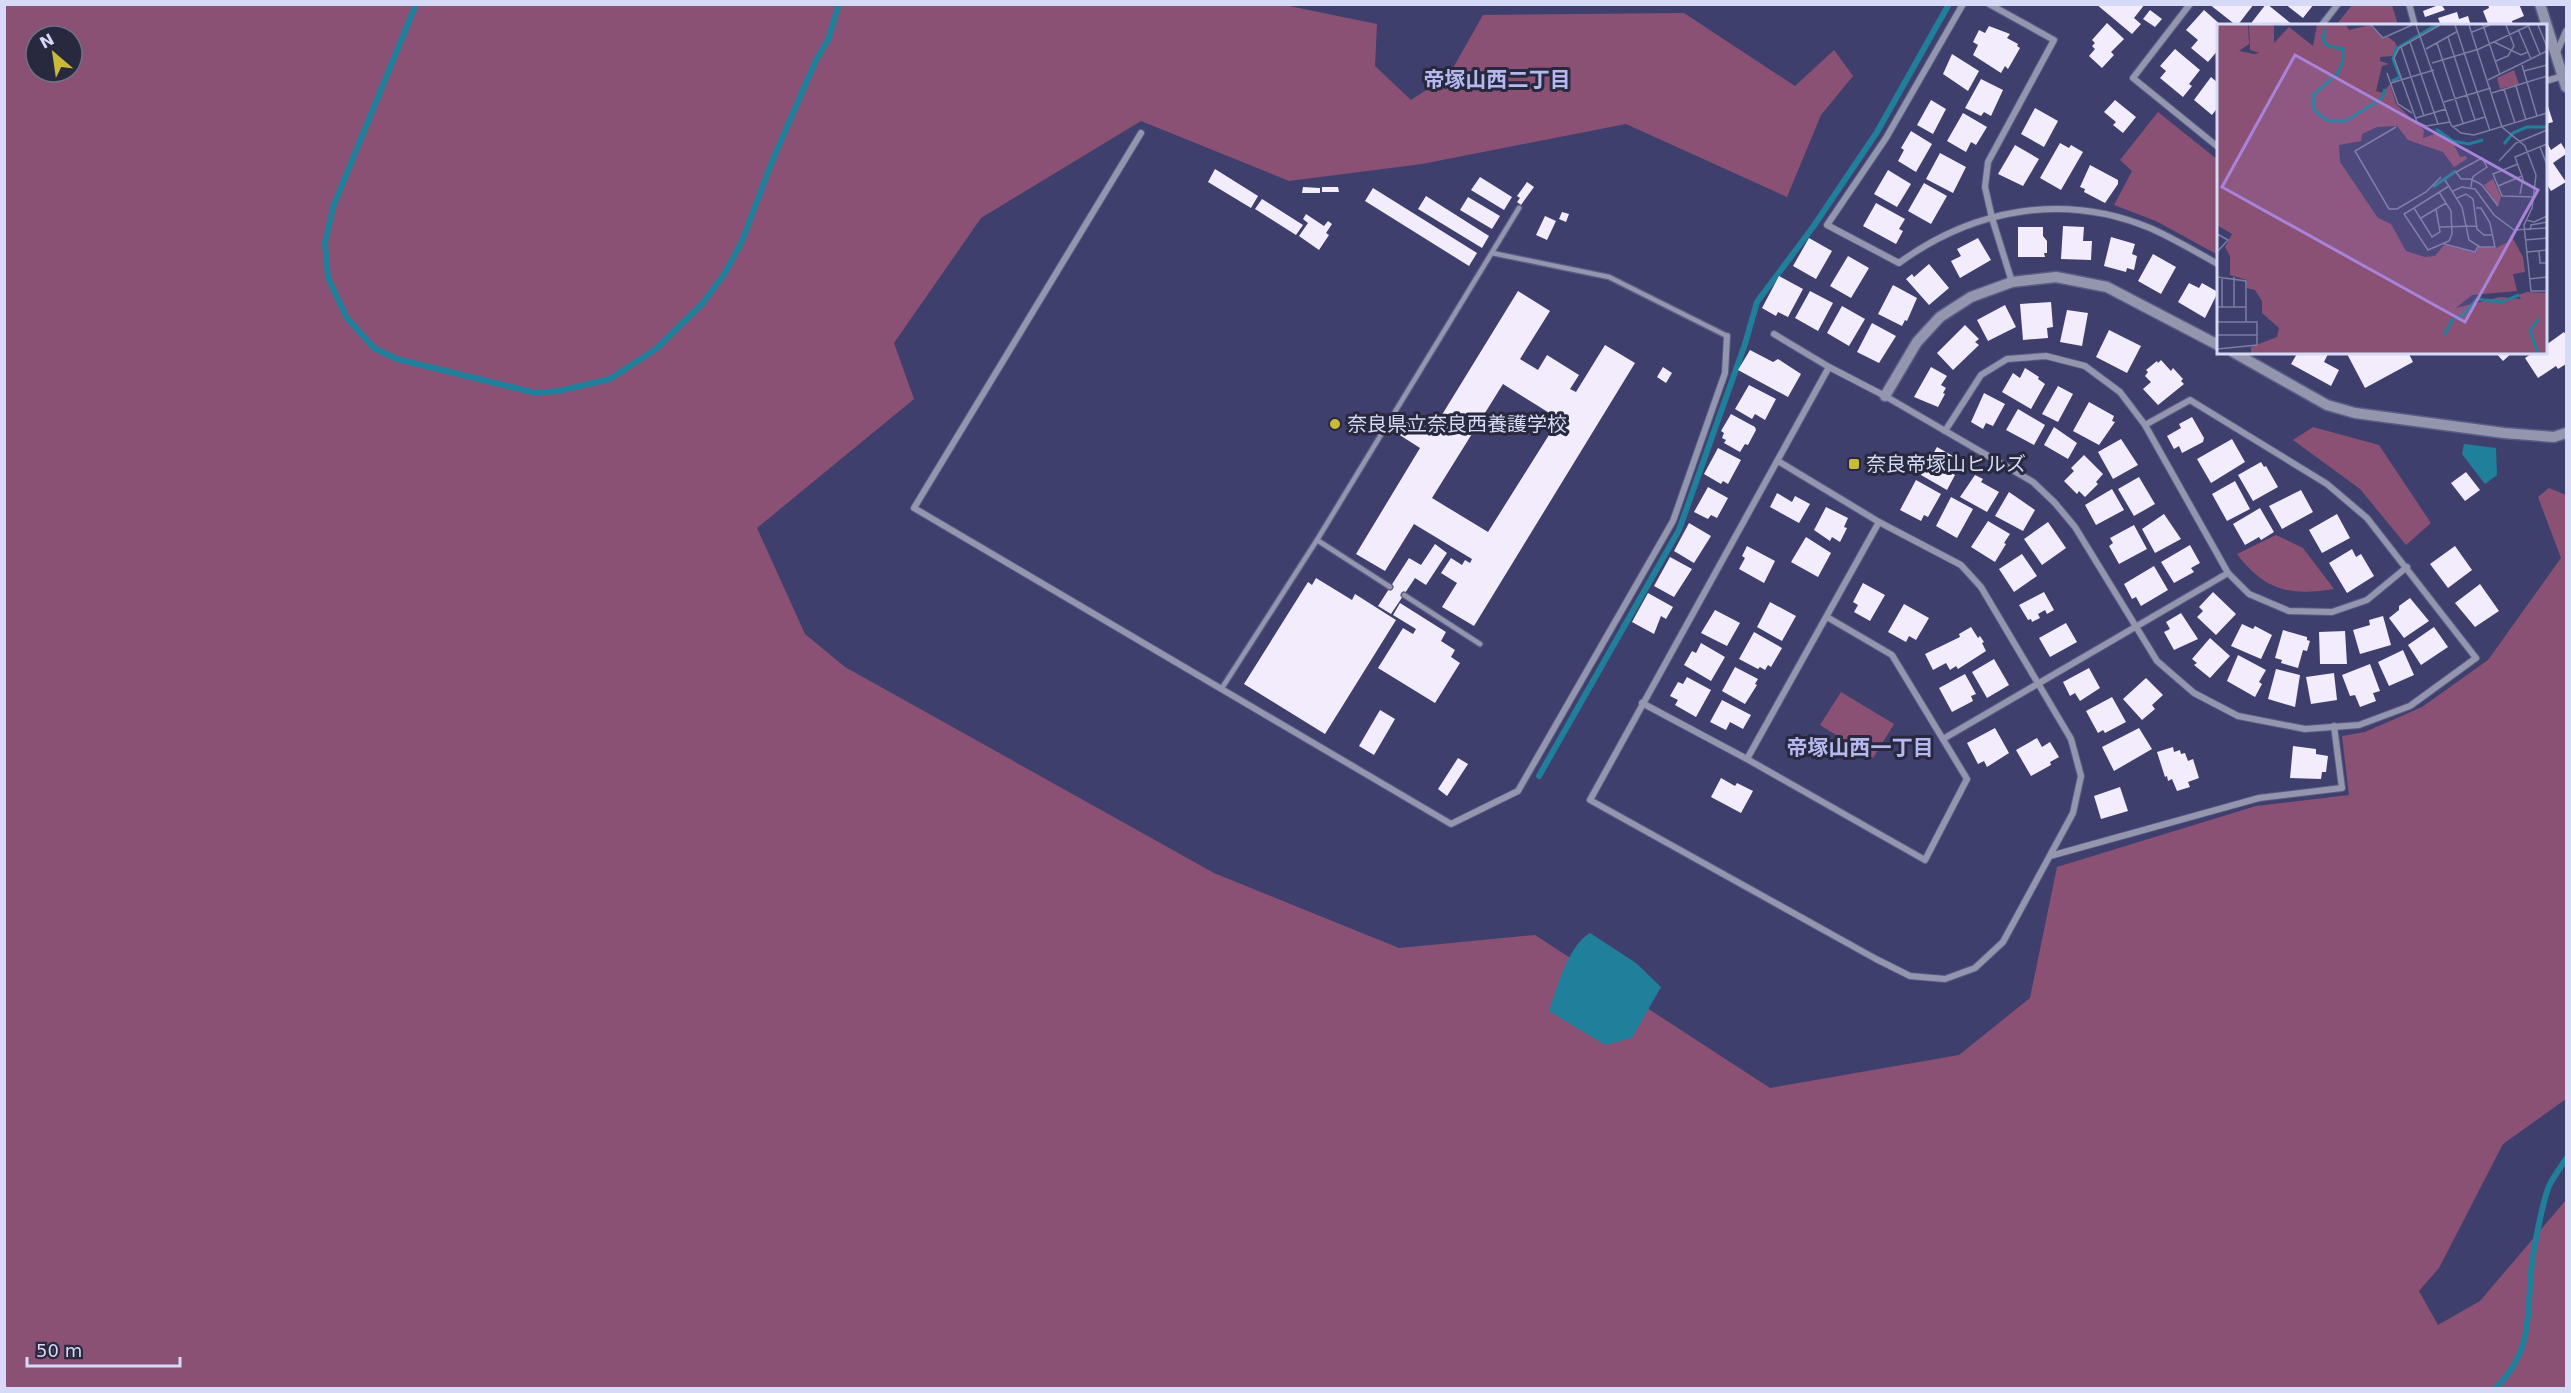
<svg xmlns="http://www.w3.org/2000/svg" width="2571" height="1393" font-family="'DejaVu Sans','Noto Sans JP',sans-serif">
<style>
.green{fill:#8a5175;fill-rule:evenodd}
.water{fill:#207f9a}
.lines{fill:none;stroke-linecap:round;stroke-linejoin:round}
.stream{stroke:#207f9a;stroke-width:6}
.building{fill:#f2ecfd;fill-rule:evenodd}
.service-casing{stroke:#5a5b86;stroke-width:7}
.minor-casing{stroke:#5a5b86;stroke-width:8}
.tertiary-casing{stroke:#5a5b86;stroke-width:13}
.service{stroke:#9496ae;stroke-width:4.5}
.minor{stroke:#9496ae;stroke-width:6}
.tertiary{stroke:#9496ae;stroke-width:10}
.poi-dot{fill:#caba3a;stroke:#28293e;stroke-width:2}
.labels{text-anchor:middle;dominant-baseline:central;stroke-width:6;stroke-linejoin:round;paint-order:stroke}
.poi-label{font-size:20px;fill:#d7daf6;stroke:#28293e;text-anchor:start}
.neighbourhood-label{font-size:21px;font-weight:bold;fill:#b6b9f0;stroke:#28293e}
.inset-river{fill:none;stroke:#207f9a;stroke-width:3}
.inset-road{fill:none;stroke:#7c7da4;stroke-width:1.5}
.view{fill:#a983da;fill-opacity:0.15;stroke:#a983da;stroke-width:3}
.inset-edge{fill:none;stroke:#d7daf6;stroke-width:3}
</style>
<rect width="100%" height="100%" fill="#3f3f6d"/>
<g class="green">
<polygon points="2353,4 2392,5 2398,25 2336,25"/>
<path d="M5,5H1284L1377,24L1375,66L1411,100L1449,75L1483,15L1684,13L1795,86L1834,50L1853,76L1821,115L1787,197L1626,124L1422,164L1289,181L1141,121L981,218L894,343L914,399L757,528L805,634L845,667L1214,873L1399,948L1535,935L1770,1088L1959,1055L2030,998L2057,867L2256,806L2349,795L2342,736L2365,732L2422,707L2488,660L2561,558L2538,497L2549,488L2566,495V1099L2503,1144L2439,1268L2419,1291L2438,1325L2480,1301L2566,1200V1388H5ZM36,36H72V72H36Z"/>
<polygon points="2158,112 2218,160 2218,255 2156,221 2114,205 2132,171 2120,160"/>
<polygon points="2313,427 2379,445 2431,523 2406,545 2360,489 2293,440"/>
<path d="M2276,535L2303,548L2334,589C2290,596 2265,591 2237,554Z"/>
<polygon points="1841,692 1894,724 1873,758 1820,725"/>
</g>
<g class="water">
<polygon points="2464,444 2496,448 2497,475 2485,484 2462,454"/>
<path d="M1590,933L1636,963L1661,987L1632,1038L1605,1045L1549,1011C1557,987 1568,946 1590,933Z"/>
</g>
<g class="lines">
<g class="stream">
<polyline points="416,4 333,207 325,243 328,278 347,318 374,348 397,359 536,393 559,391 610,379 656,349 702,304 725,273 742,241 773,159 817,58 828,40 839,4"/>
<polyline points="1539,776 1679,530 1745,344 1757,302 1813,227 1877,132 1949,4"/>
<path d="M2496,1388C2535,1349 2526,1313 2532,1263C2534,1246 2543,1201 2549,1186C2553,1177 2561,1167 2566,1159"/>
</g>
</g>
<g class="building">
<polygon points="2096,4 2145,4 2134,18 2141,24 2132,34"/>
<polygon points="2209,4 2254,4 2237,26"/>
<polygon points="2266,4 2267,4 2294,26 2249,26"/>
<polygon points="2285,4 2314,4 2303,18"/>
<polygon points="2441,4 2445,10 2425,17 2423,11"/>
<polygon points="2488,4 2519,4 2524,16 2512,21 2513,25 2512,26 2489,26 2483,11 2489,8"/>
<polygon points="2150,10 2162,19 2155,27 2143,19"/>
<polygon points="2204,10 2222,26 2218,26 2218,50 2208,62 2191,48 2198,40 2186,30"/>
<polygon points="2457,12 2459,19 2468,16 2471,26 2435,26 2440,23 2438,18"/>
<polygon points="2107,23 2124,39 2111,52 2114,55 2102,68 2089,56 2095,49 2092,46 2095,43 2092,40"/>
<polygon points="1989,26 2010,34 2007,38 2018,44 2017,46 2020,48 2008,69 2005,66 2001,73 1973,55 1978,45 1973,42 1979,30 1985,33"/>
<polygon points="2175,49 2200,70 2189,84 2192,86 2183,97 2160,78 2166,71 2160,66"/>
<polygon points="1952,54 1979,71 1968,91 1943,74"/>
<polygon points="2211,77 2218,83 2218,107 2212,115 2194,100"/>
<polygon points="1981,79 2003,90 1991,116 1984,112 1981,116 1965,108"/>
<polygon points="1931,100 1946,109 1933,134 1917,125"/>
<polygon points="2115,100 2136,117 2123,133 2113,125 2116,122 2104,112"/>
<polygon points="2546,100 2553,122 2546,124"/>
<polygon points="2035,108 2058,121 2044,147 2021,134"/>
<polygon points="1963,113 1987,127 1976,145 1971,142 1966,152 1947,141"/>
<polygon points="1911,131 1932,144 1916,172 1898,161 1904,150 1901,148"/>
<polygon points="2546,141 2551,150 2561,143 2566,151 2566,154 2553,163 2566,182 2551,191 2548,186 2546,188"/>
<polygon points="2060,143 2069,148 2071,145 2083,152 2061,190 2040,178"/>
<polygon points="2015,145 2039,159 2023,186 1998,174"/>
<polygon points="1940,153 1966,167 1953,193 1926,179"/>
<polygon points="2090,165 2118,180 2118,184 2105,203 2084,192 2085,189 2080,187"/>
<polygon points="1215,169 1258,196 1251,208 1208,182"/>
<polygon points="1888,170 1911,184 1897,207 1874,194"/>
<polygon points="1480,177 1512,197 1504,210 1471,190"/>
<polygon points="1527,182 1534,187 1521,205 1517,202 1520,198 1517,196"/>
<polygon points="1924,183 1947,196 1931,224 1908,211"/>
<polygon points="1303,187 1320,188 1320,193 1302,193"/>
<polygon points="1322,187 1338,187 1339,192 1322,192"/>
<polygon points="1373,188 1477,253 1469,266 1365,201"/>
<polygon points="1426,196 1489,236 1482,248 1418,209"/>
<polygon points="1468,197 1500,216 1492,229 1460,210"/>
<polygon points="1262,199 1303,225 1296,235 1255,209"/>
<polygon points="1876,203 1905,219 1899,229 1903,231 1896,244 1863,226"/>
<polygon points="1562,212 1569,214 1566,222 1559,219"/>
<polygon points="1306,214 1324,226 1328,221 1332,224 1326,233 1329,235 1319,250 1299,236 1308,223 1303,219"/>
<polygon points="1545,216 1556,221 1547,240 1536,235"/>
<polygon points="2063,226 2084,227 2083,241 2092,241 2091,260 2061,259"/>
<polygon points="2018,227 2043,227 2043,236 2047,241 2047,253 2044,253 2045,257 2018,257"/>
<polygon points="2111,237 2135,244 2132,254 2137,256 2134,270 2127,268 2126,272 2104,266"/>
<polygon points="1809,238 1832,251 1816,279 1793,266"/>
<polygon points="1978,238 1991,260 1960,278 1951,261 1961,256 1957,249"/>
<polygon points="2153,254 2176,267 2161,294 2138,281"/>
<polygon points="1848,256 1869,268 1851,298 1830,286"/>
<polygon points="1929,264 1949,288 1929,305 1906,279 1912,274 1914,277"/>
<polygon points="1779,276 1803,289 1788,317 1778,312 1776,316 1762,308"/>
<polygon points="2189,283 2199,288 2202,283 2218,292 2205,318 2178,302"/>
<polygon points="1893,285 1917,298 1907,321 1905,320 1902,326 1878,314"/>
<path d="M1518,291L1550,311L1520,359L1538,370L1547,355L1579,375L1570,389L1576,392L1605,345L1635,363L1474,626L1442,607L1457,583L1441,573L1451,558L1462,565L1465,560L1470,563L1472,559L1414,524L1385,571L1356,554L1420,448L1395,432L1405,415L1432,431ZM1503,384L1559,419L1488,532L1432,498Z"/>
<polygon points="1810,291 1833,303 1818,331 1795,318"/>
<polygon points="2051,302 2053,327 2047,328 2048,338 2023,340 2020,304"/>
<polygon points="2005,305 2016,327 1988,341 1977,320"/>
<polygon points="1842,306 1865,319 1849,346 1827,333"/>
<polygon points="2067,310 2088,313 2082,346 2060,342"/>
<polygon points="1872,323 1896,336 1879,363 1857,352"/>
<polygon points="1965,325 1979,339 1975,342 1979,345 1953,370 1937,353"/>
<polygon points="2109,330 2141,346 2127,373 2096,357"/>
<polygon points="2564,332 2566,335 2566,364 2558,369 2556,366 2538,378 2525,358 2534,352 2546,352 2546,345"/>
<polygon points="1750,350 1773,362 1778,359 1801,374 1788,397 1738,370"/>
<polygon points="2298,352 2329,352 2324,362 2339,370 2331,386 2291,364"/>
<polygon points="2346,352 2408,352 2413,362 2365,388"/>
<polygon points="2495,352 2513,352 2503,361"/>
<polygon points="2161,360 2171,371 2173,368 2183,379 2181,381 2184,384 2158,405 2143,389 2151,382 2145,376 2148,372 2146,370 2157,361 2158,363"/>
<polygon points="1663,367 1672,373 1666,383 1657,377"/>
<polygon points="1931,367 1947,376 1941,385 1946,388 1943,393 1945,394 1938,407 1914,397"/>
<polygon points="2025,368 2039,377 2038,379 2045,384 2031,409 2002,392 2013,373 2020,378"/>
<polygon points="1749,385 1776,399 1765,420 1755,414 1752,419 1735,409"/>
<polygon points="2058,386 2073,394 2058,422 2042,414"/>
<polygon points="1984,393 2005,404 1993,426 1986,423 1983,429 1971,422"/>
<polygon points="2089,402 2114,416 2112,421 2115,422 2099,445 2073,431"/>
<polygon points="2018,409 2045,425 2034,445 2006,430"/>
<polygon points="1731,414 1755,427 1756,430 1748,445 1745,444 1740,452 1724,443 1726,440 1722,438 1724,433 1721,431"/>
<polygon points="2192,417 2204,438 2203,442 2182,453 2179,446 2174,449 2167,436 2181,428 2179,424"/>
<polygon points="2054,427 2077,443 2068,459 2044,445"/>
<polygon points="2121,439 2138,465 2113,479 2098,452"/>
<polygon points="2232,439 2245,462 2211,483 2197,459"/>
<polygon points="1937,447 1958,459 1950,472 1955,475 1947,490 1921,475"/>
<polygon points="1718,448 1741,460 1728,484 1723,481 1721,484 1704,474"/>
<polygon points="2084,455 2103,474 2096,482 2098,484 2085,497 2079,491 2077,494 2064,481 2074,471 2071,468"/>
<polygon points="2261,462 2264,467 2266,466 2278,487 2253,501 2238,475"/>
<polygon points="2466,472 2480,490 2465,501 2451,483"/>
<polygon points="1975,475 1983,479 1981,482 1999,492 1987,512 1960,497"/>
<polygon points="2139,477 2155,504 2134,516 2118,489"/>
<polygon points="1916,480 1941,494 1928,517 1924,515 1921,521 1900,510"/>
<polygon points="2235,481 2250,509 2227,521 2212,494"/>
<polygon points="1708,487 1728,498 1717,518 1711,515 1708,519 1694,512"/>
<polygon points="2112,489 2124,510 2096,525 2085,505"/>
<polygon points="2301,490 2313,512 2282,529 2269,506"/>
<polygon points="2009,492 2035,510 2023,531 1995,516"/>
<polygon points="1777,493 1792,502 1795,496 1810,504 1799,523 1770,507"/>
<polygon points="1951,497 1973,509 1957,538 1936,526"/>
<polygon points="1826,507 1848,518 1844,527 1847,528 1840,542 1832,537 1830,541 1814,530"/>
<polygon points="2260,508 2274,532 2261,540 2259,537 2245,545 2233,524"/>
<polygon points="2164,514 2181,539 2155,553 2142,529"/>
<polygon points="2337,514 2350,538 2322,553 2309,530"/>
<polygon points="1988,521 2010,534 2004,543 2006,544 1995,562 1971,547"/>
<polygon points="2048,522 2066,548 2042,565 2024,539"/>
<polygon points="1689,523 1711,536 1694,563 1674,551"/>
<polygon points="2134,525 2147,549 2119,564 2109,546 2113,543 2110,538"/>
<polygon points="1806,537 1831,553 1818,577 1791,562"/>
<polygon points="1435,544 1447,553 1426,585 1415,578 1391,614 1378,606 1409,558 1421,565"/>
<polygon points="2190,545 2200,563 2191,568 2194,572 2174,583 2161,562"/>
<polygon points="1747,546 1775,561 1764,583 1739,569 1745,558 1742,556"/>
<polygon points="2455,546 2472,570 2448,588 2430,564"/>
<polygon points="2352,549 2356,557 2361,554 2374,576 2347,593 2329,563"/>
<polygon points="2022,554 2037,576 2014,592 1999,569"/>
<polygon points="1670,557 1692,569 1674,597 1654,586"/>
<polygon points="2154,566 2168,590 2141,606 2136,597 2132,599 2124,584"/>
<polygon points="1316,578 1352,600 1355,594 1396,620 1325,734 1244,684 1308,582 1312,585"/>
<polygon points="1863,583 1885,595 1870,621 1854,612 1858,605 1853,602"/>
<polygon points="2480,584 2499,611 2475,627 2455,603"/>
<polygon points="2044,592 2054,610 2047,614 2045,610 2038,614 2040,618 2032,622 2031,619 2028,620 2019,605"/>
<polygon points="2213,592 2236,614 2216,635 2197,617 2203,611 2199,607"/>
<polygon points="1648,593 1673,607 1666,619 1661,616 1654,634 1632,622"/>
<polygon points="2410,598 2429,621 2404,638 2389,618 2399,610 2399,606"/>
<polygon points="1770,602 1796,616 1782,641 1757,627"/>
<polygon points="1400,603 1446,632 1441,641 1455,650 1451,657 1460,663 1435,703 1378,668 1403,628 1413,634 1416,629 1393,615"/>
<polygon points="1904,604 1929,618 1916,640 1909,636 1906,642 1888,632"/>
<polygon points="1715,610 1740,623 1727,646 1701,633"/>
<polygon points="2181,613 2198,639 2174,650 2164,632 2170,629 2166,622"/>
<polygon points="2383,616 2391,645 2360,654 2353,630 2370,625 2369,620"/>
<polygon points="2066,623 2077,642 2050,657 2039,638"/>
<polygon points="2242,624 2253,629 2255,626 2272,635 2261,659 2231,646"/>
<polygon points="1971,627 1978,638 1980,636 1984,642 1982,643 1986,651 1958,669 1956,666 1950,670 1946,663 1933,670 1925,654 1960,637 1959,634"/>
<polygon points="2434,627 2448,647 2421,665 2408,645"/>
<polygon points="2283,630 2307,637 2307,640 2310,641 2307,651 2303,650 2298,668 2281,663 2282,660 2275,658"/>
<polygon points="2345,631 2347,664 2320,664 2319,632"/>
<polygon points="1754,632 1782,648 1771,667 1768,665 1765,670 1760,667 1758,669 1739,659"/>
<polygon points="2210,638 2230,656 2210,678 2194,665 2197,663 2192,659"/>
<polygon points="1701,643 1725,657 1711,681 1684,665 1692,651 1696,653"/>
<polygon points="2403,650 2414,675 2389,686 2378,662"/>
<polygon points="2238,655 2266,670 2259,682 2262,684 2255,697 2227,681"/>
<polygon points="1994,659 2009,685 1987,698 1972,672"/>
<polygon points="2370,664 2380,691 2373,693 2376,701 2360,707 2355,695 2350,696 2342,675"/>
<polygon points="1735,667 1758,679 1755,684 1757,685 1745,704 1722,691"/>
<polygon points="2089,668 2100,688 2080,701 2075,693 2070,696 2063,682"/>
<polygon points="2276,669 2300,675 2295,707 2268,699"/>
<polygon points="2334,673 2337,700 2311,704 2306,677"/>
<polygon points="1965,674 1976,694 1971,696 1973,701 1952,712 1939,688"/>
<polygon points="1687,677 1711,690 1696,717 1675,705 1678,700 1670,696 1678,682 1683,684"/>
<polygon points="2146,678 2163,695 2152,705 2155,709 2142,720 2123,699"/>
<polygon points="2112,697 2126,722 2105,733 2103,730 2098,733 2086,711"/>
<polygon points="1722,700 1751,715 1743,729 1730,722 1726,730 1710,722"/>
<polygon points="1380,710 1395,719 1374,755 1359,746"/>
<polygon points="1995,728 2009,753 1987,767 1984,761 1978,764 1967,743"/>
<polygon points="2139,728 2152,749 2114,771 2102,747"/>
<polygon points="2037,738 2042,747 2050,742 2059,757 2050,762 2051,765 2031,776 2016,750"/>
<polygon points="2293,746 2316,749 2316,754 2328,756 2326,772 2322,772 2321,779 2290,778"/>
<polygon points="2173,747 2174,752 2180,750 2181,754 2185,753 2188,761 2193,759 2199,778 2188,782 2190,787 2177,791 2172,779 2168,781 2167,776 2165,777 2157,752"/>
<polygon points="1458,758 1468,764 1447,796 1438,789"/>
<polygon points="1721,778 1735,786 1737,783 1753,791 1741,813 1711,797"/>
<polygon points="2120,787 2128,811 2101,819 2094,796"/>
</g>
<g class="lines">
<defs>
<g id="service">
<polyline points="1492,253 1609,277 1727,336"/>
<polyline points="1317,540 1390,587"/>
<polyline points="1404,595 1480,644"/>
<polyline points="1222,688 1317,540 1519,208"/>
</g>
<g id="minor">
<path d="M1963,4L1886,138L1827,225L1899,263C1973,209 2064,192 2150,228C2173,238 2196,252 2218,264"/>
<polyline points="1989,4 2054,40 1988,162 1985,187 1992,218 2012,282"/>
<polyline points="2190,4 2133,78 2218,147"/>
<polyline points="2409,4 2415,26"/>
<polyline points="2321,26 2338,4"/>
<polyline points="2557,52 2566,31"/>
<polyline points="2546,81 2563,76"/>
<polyline points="1141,133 914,508 1451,824 1518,791 1673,521 1725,373 1727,336"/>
<polyline points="1774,334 1829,367 1885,396 2033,482 2055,503 2075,527 2157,661 2194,693 2238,716 2305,729 2359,725 2410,706 2476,658 2367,518 2327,484 2190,400 2145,425"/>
<polyline points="1945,431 1981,375 2007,359 2046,356 2085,366 2120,392 2145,425 2228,573 2249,594 2289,611 2332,612 2367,600 2407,567"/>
<polyline points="1778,461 1879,522 1961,565 1981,587 2071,739 2081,776 2073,813 2003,942 1975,968 1945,979 1910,976 1876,959 1590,800 1829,367"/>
<polyline points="1642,703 1747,759 1925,860 1967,779 1892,655 1827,617"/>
<polyline points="1943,739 2228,573"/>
<polyline points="1747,759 1879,522"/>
<polyline points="2050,856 2259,798 2342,788 2334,726"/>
</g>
<g id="tertiary">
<polyline points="2540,4 2566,87"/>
<polyline points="2233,352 2327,405 2355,413 2504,433 2554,437 2566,433"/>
<polyline points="1885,396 1917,342 1940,317 1971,297 2012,282 2056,277 2107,287 2218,345"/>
</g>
</defs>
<use href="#service" class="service-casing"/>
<use href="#minor" class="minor-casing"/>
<use href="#tertiary" class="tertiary-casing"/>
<use href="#service" class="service"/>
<use href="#minor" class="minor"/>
<use href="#tertiary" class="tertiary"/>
</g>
<g class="poi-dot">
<circle cx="1335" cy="424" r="6"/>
<rect x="1848" y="458" width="12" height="12" rx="3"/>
</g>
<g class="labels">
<g class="poi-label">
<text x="1347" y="424">奈良県立奈良西養護学校</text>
<text x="1866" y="464">奈良帝塚山ヒルズ</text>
</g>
<g class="neighbourhood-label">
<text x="1497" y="80">帝塚山西二丁目</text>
<text x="1860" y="748">帝塚山西一丁目</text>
</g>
</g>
<g transform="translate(2217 24)">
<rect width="330" height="330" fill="#3f3f6d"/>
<path d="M0,1H31L32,20L22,27L37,30L43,29L33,26L32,1H57V19L72,3L96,22L100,1H129L132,6L153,1L166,15L171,13L178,18L180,23L176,32L163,33V37L172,40L165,42L159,67L166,69L173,60L179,80L207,106L206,114L218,110L237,121L243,133L249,132L250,135L237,143L226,128L191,116L180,102L160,103L145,110L144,117L122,121L123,138L161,194L174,200L189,227L208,233L218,232L227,221L259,229L261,223L279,224L291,218L294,211L306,233L308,248L296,250L300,267L255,271L239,284L283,273L304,275L301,271L310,268L330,269V329H34V323L60,313L62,304L45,289V277L38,266L30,264V256L13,251V232L8,223L15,210L0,201ZM297,46L302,60L283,65L280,54ZM276,155L284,173L281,182L267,161Z" fill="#8a5175"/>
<path class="inset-river" d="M108,4L106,16L111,22L126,25V37L121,49L96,71L97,86L111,97H129L165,74L168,65M175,57L183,53L176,35L179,25L219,1M219,105L236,117L252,120L266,116M287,120L296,109L310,103H330M216,163L239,147M227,311L235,296L246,291L260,275L285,278L302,271M321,329L313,307L322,294"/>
<path class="inset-road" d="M154,1L166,14L195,1M199,1L234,101L244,109L257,111L330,89M223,1L182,24L177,34L200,98L209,102L233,98M238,1L273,107M252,1L285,103L308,122L319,151L315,184L307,201L314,267H330M266,1L283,51M311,1L323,30M321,1L330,23M301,5L314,35M255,8L273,1M231,13L258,96M193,18L221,100M277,18L304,31L311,28M220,19L246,99M184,23L207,92M209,25L241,7M279,37L291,32L297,22L289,1M215,39L262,25L313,1M305,41L320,92M307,47L330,41M170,49L181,80L195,89M271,56L330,27M174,59L217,46M299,62L309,96M287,65L298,99M275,69L330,52M227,78L274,64M199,94L229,85M179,103L138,127L172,185H180L209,168L224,153M235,103L268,93M323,123L330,141M282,137L299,119L330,106M301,140L276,150L285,172L317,173M228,156L245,183L252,216L263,223H278L273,199L264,184H259M281,162L305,152M254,163L255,156L256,153L258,151L270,143L265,134L239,148L244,155H253L255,156L260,158L265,161L281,182M236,167L245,163L258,165L277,191L297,206L330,204M222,168L234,187L235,210L232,217L211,226L187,190L197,184L232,162M303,170L306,155L298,133L330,120M240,174L249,170L256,175L260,205L267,211H276M197,184L215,213L223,208L219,185M204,194L229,179M309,196L317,198L330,192M223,203L259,202M313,206L314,201L330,198M0,210L11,216L0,228M308,216L330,214M227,220L258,228L261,222M322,227L323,239H330M310,228L330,226M0,253L29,257V298M5,253V283M17,253V283M312,255L330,253M0,283H29M0,298H40V321L0,325M0,311H40"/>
<path class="view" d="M78,31L321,166L248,298L5,163Z"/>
<rect width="330" height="330" class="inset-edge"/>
</g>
<rect width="2571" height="1393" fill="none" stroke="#d7daf6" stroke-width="12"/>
<g transform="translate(54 54) rotate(331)"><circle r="28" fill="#28293e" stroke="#6e7088" stroke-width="1.5"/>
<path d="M0-4.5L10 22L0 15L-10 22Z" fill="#caba3a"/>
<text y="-9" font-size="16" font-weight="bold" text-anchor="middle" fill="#d7daf6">N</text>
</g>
<path d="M27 1357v9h153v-9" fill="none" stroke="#d7daf6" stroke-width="3"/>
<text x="36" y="1357" font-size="18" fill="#d7daf6" stroke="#28293e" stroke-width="4.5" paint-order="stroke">50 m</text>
</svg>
